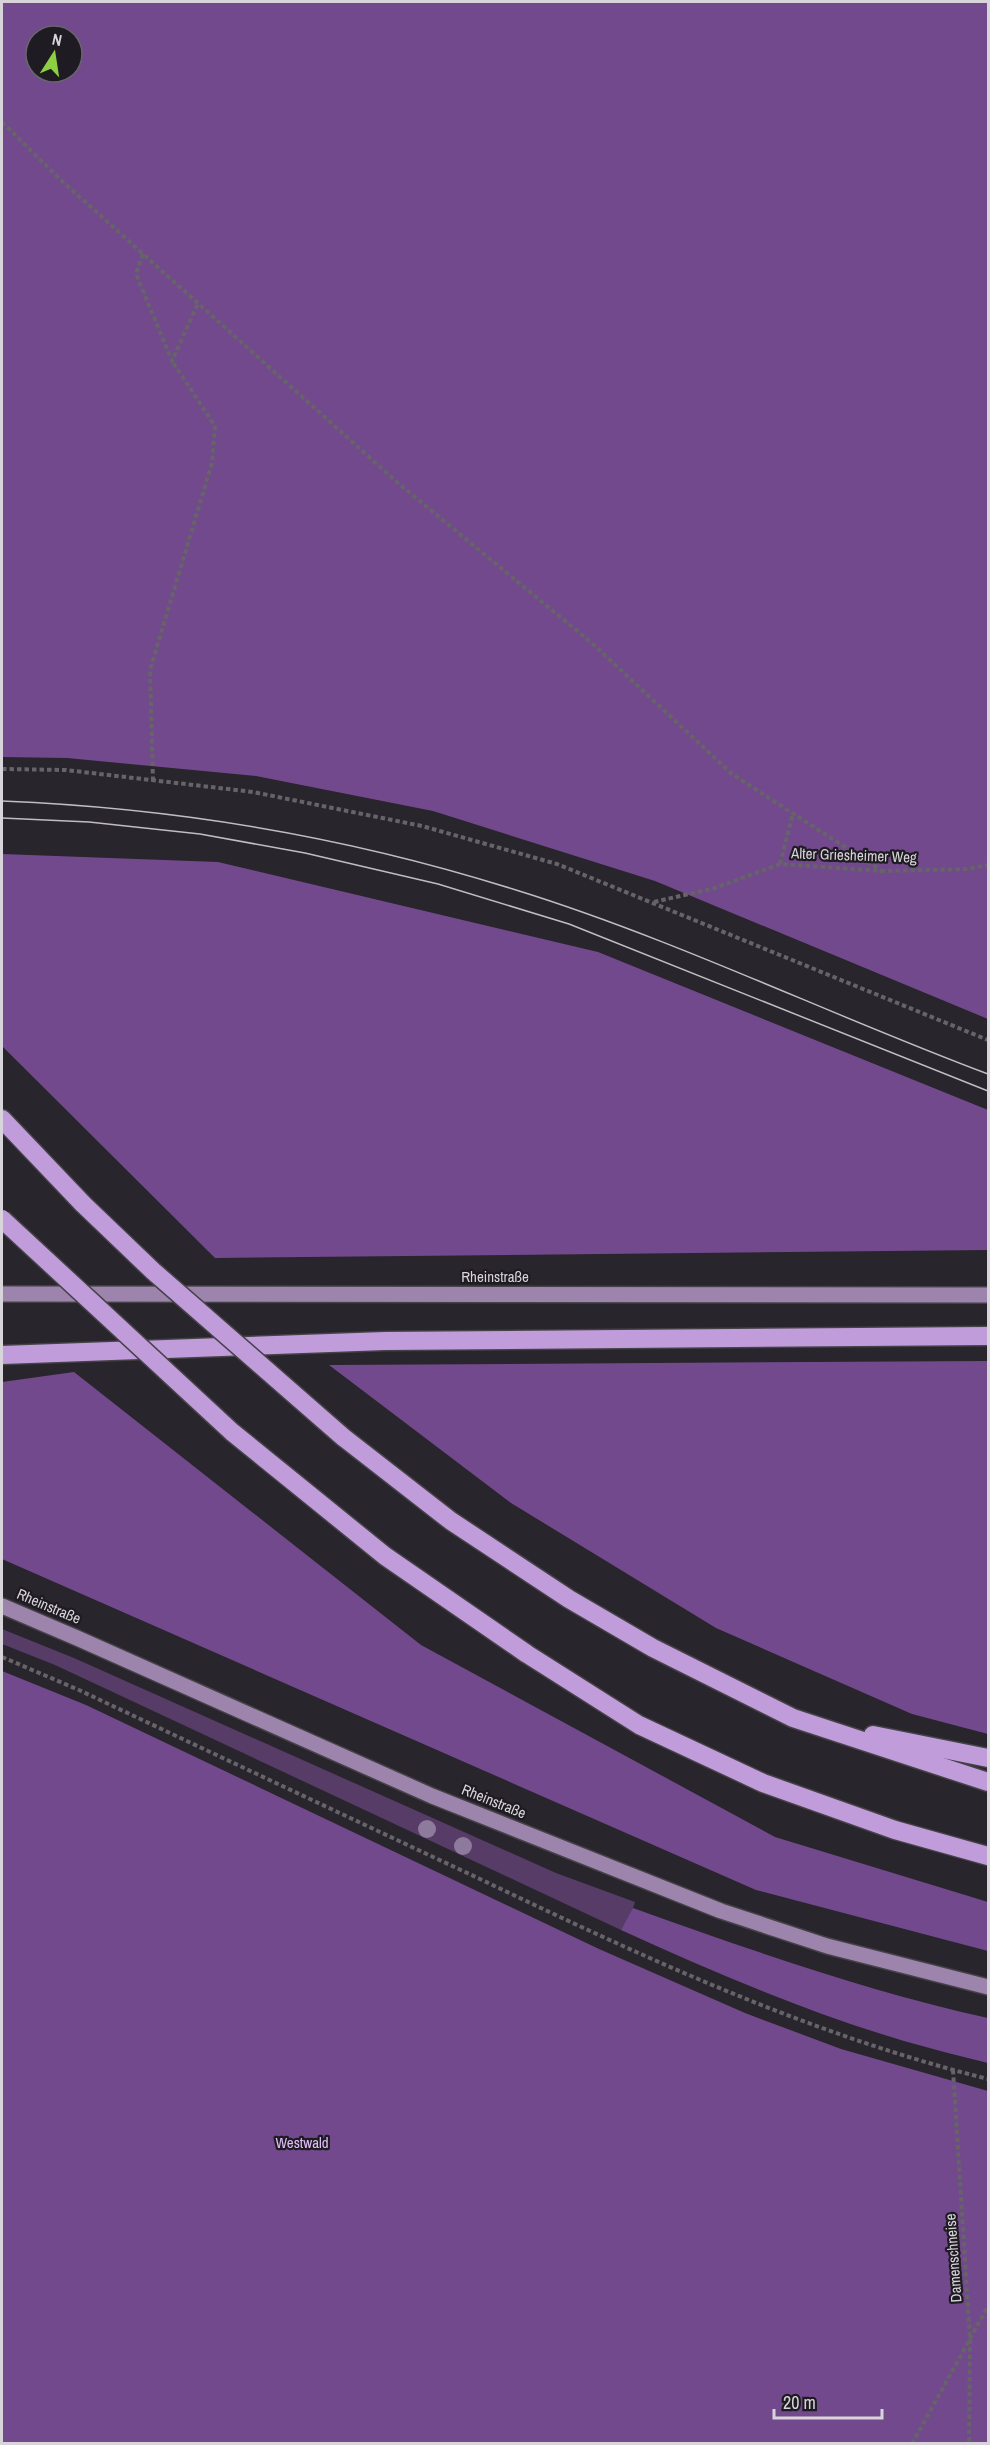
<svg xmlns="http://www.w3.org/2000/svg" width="990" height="2445" font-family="'Archivo Narrow',sans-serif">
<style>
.green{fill:#563c67}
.forest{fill:#73498d;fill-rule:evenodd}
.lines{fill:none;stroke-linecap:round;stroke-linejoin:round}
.major-casing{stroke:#454247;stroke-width:18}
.highway-casing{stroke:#454247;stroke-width:21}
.path{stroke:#666369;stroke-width:4;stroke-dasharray:4.5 3;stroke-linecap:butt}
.major{stroke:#9c84ad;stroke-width:15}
.highway{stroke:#c19cdb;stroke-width:18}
.tram{stroke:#c0bdc2;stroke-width:1.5}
.highway-bridge-casing{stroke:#454247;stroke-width:21;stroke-linecap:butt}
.highway-bridge{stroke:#c19cdb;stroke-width:18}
.tree{fill:#8e7a9d}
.labels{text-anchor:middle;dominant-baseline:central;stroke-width:4.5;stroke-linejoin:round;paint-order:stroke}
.street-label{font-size:15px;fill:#d8d5da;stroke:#1f1b22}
.park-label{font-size:15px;fill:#e1bff9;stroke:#1f1b22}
</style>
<rect width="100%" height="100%" fill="#29252c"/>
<polygon class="green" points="2,1629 74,1658 556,1873 635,1902 631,1914 621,1930 55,1665 2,1644"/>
<g class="forest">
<path d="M2,2H988V1019L655,881L433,811L256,776L67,758L2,757ZM36,36H72V72H36Z"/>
<polygon points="2,854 218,862 598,952 988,1110 988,1250 215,1258 2,1046"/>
<polygon points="988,1361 988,1734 912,1714 716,1628 511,1503 329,1365"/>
<polygon points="74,1372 421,1645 775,1837 988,1902 988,1951 756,1890 2,1559 2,1382"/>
<polygon points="2,1671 86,1705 599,1949 745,2013 841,2049 988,2091 988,2443 2,2443"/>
<path d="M633,1908C750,1950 867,1991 988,2018V2063C960,2056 932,2049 904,2041C807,2012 713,1972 621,1930Z"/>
</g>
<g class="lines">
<defs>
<g id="major">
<polyline points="2,1294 988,1295"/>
<polyline points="2,1606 77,1638 432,1796 721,1911 827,1946 988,1987"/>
</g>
<g id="highway">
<polyline points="2,1119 83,1204"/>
<polyline points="2,1355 385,1341 988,1336"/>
<polyline points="232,1432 385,1556 527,1654 639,1725 763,1783 895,1830 988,1856"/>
<polyline points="343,1437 451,1521 569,1599 653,1648 793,1718 988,1782"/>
<polyline points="873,1735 988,1758"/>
</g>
</defs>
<use href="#major" class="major-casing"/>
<use href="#highway" class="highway-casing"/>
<g class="path">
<polyline points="2,122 63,182 398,483 593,644 732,774 882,871"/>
<polyline points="143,254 136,274 172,361 198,303"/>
<polyline points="2,769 66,770 253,792 422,826 557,864 988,1040"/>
<polyline points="153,781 150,670 212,463 215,426 172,361"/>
<polyline points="780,864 793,813"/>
<polyline points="654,902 715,888 780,864 882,871 967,869 988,865"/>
<path d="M2,1657L79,1690C212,1753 346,1816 480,1879C645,1958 811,2035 988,2079"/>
<polyline points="953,2070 970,2340 969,2444"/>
<polyline points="912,2444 988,2306"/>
</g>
<use href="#major" class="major"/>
<use href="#highway" class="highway"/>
<g class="tram">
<path d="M2,801C176,808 349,837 516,890C677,940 830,1015 988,1074"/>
<polyline points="2,818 89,822 200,834 305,853 438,884 569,924 988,1091"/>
</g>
<defs>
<g id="highway-bridge">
<polyline points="83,1204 153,1271 343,1437"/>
<polyline points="2,1219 232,1432"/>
</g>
</defs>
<use href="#highway-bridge" class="highway-bridge-casing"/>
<use href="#highway-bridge" class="highway-bridge"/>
</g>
<g class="tree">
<circle cx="427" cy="1829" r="9"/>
<circle cx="463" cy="1846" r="9"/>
</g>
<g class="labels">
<g class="street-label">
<text transform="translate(854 855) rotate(2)">Alter Griesheimer Weg</text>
<text x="495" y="1276">Rheinstraße</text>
<text transform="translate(49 1606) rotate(23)">Rheinstraße</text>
<text transform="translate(494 1801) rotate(22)">Rheinstraße</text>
<text transform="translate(953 2258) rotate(-94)">Damenschneise</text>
</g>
<g class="park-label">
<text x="302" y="2142">Westwald</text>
</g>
</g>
<rect width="990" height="2445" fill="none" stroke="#d8d5da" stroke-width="6"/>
<g transform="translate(54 54) rotate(12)"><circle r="28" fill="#1f1b22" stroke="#69656c" stroke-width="1.5"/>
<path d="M0-4.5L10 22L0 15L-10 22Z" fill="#8ece43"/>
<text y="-9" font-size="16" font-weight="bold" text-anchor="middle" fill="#d8d5da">N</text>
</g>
<path d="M774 2409v9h108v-9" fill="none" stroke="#d8d5da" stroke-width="3"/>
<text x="783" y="2409" font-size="18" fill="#d8d5da" stroke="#1f1b22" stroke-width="4.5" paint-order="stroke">20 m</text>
</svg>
